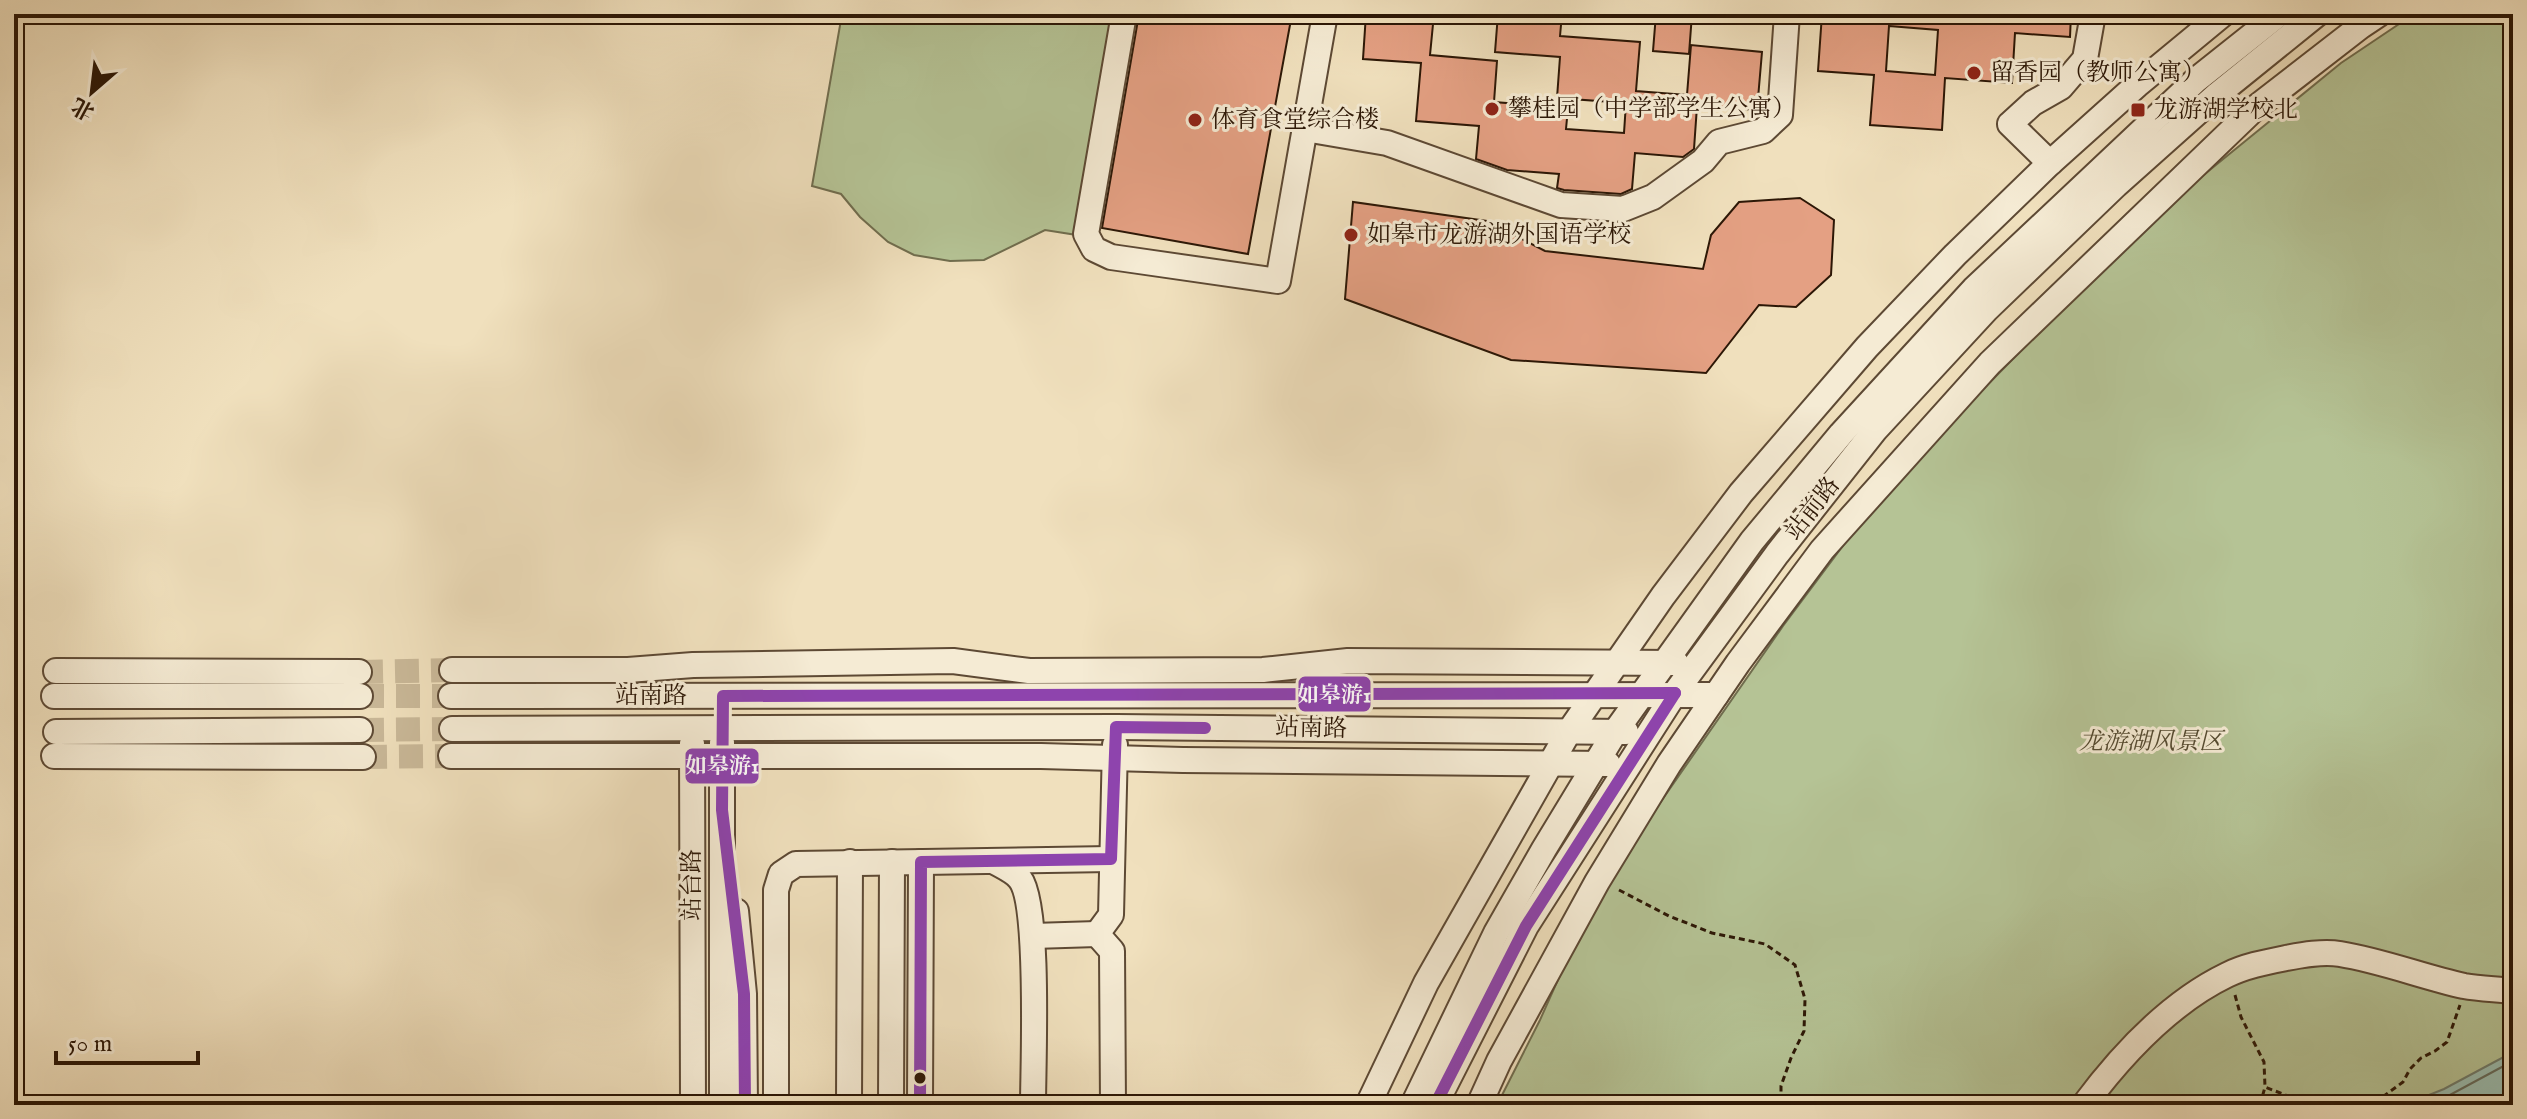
<svg xmlns="http://www.w3.org/2000/svg" width="2527" height="1119" font-family="'IM FELL English','Noto Serif SC',serif">
<style>
.green{fill:#b5c395;stroke:#706d4e;stroke-width:2}
.water{fill:#9abdb0;stroke:#6e7b6c;stroke-width:2}
.lines{fill:none;stroke-linecap:round;stroke-linejoin:round}
.shore{stroke:#636a5b;stroke-width:2}
.building{fill:#e4a083;stroke:#2c1706;stroke-width:2;fill-rule:evenodd}
.minor-tunnel{stroke:#c9b898;stroke-width:24;stroke-dasharray:24 12;stroke-linecap:butt}
.minor-casing{stroke:#5d4934;stroke-width:28}
.path{stroke:#2c1706;stroke-width:3;stroke-dasharray:6 4;stroke-linecap:butt}
.minor{stroke:#f5ebd4;stroke-width:24}
.bus-1-casing{stroke:#f5ebd4;stroke-width:18}
.bus-1{stroke:#8e44ad;stroke-width:12}
.poi-dot{fill:#8f2418;stroke:#f5ebd4;stroke-width:3}
.bus-dot{fill:#2c1706;stroke:#f5ebd4;stroke-width:3}
.labels{text-anchor:middle;dominant-baseline:central;stroke-width:6;stroke-linejoin:round;paint-order:stroke}
.poi-label{font-size:24px;fill:#2c1706;stroke:#f5ebd4;text-anchor:start}
.street-label{font-size:24px;fill:#2c1706;stroke:#f5ebd4}
.park-label{font-size:24px;font-style:italic;fill:#554b31;stroke:#f5ebd4}
.line-badge{stroke:#f5ebd4;stroke-width:3}
.badge-label{font-size:22px;text-anchor:middle;font-weight:bold;fill:#fff}
</style>
<rect width="100%" height="100%" fill="#f0e0bd"/>
<filter id="stains"><feTurbulence type="fractalNoise" baseFrequency=".0025" numOctaves="4"/><feColorMatrix values="0 0 0 0 .2 0 0 0 0 .09 0 0 0 0 .02 0 0 0 .5 -.17"/></filter>
<radialGradient id="worn" r=".72"><stop offset=".6" stop-color="#630" stop-opacity="0"/><stop offset="1" stop-color="#630" stop-opacity=".3"/></radialGradient>
<g class="green">
<polygon points="842,14 1115,14 1077,235 1045,230 984,260 950,261 914,255 888,242 860,217 841,194 812,186"/>
<polygon points="2414,14 2513,14 2513,1105 1497,1105 1540,1020 1590,908 1623,856 1783,626 1857,527 1937,436 2157,213 2341,63"/>
</g>
<polygon class="water" points="2513,1052 2513,1105 2404,1105 2444,1089"/>
<g class="lines">
<polyline class="shore" points="2425,1105 2448,1096 2513,1061"/>
</g>
<g class="building">
<polygon points="1139,14 1292,14 1248,254 1102,228"/>
<polygon points="1366,14 1434,14 1430,55 1497,61 1494,102 1568,108 1566,129 1624,133 1626,103 1557,98 1560,57 1495,52 1498,14 1562,14 1560,36 1640,42 1636,91 1687,95 1691,45 1762,52 1757,110 1697,106 1694,149 1683,157 1635,153 1632,189 1621,194 1564,190 1557,188 1559,174 1507,170 1476,159 1479,126 1416,121 1421,63 1363,59"/>
<polygon points="1656,14 1692,14 1689,54 1653,51"/>
<path d="M1822,14H2071L2070,37L2015,33L2012,83L1945,78L1942,130L1870,125L1874,75L1818,71ZM1889,26L1938,30L1935,75L1886,71Z"/>
<polygon points="1800,198 1834,220 1831,275 1796,307 1759,305 1706,373 1511,360 1345,299 1353,202 1487,221 1545,251 1703,269 1711,235 1739,202"/>
</g>
<g class="lines">
<g class="minor-tunnel">
<polyline points="359,672 452,670"/>
<polyline points="360,696 451,696"/>
<polyline points="360,730 452,729"/>
<polyline points="363,757 451,756"/>
</g>
<defs>
<g id="minor">
<polyline points="1124,14 1086,234 1094,249 1111,257 1278,281 1325,14"/>
<polyline points="1305,129 1387,143 1561,205 1623,209 1653,197 1703,161 1719,142 1763,131 1780,115 1787,14"/>
<polyline points="2050,163 2010,124 2033,103 2061,87 2085,59 2093,14"/>
<polyline points="452,670 628,670 693,665 953,661 1029,671 1263,670 1348,661 1676,663"/>
<polyline points="56,671 359,672"/>
<polyline points="54,696 360,696"/>
<polyline points="451,696 1716,695"/>
<polyline points="452,729 1116,727 1626,732"/>
<polyline points="56,732 360,730"/>
<polyline points="722,743 722,1105"/>
<polyline points="692,744 693,1105"/>
<polyline points="54,756 363,757"/>
<polyline points="451,756 1041,756 1183,760 1608,764"/>
<path d="M995,862C1002,866 1015,872 1020,879C1040,905 1033,1065 1033,1105"/>
<polyline points="736,911 744,994 745,1105"/>
<polyline points="1097,934 1111,915 1115,745"/>
<polyline points="1097,934 1112,951 1113,1105"/>
<polyline points="1033,936 1097,934"/>
<polyline points="776,1105 776,890 781,874 796,864 1111,859"/>
<polyline points="849,1105 850,862"/>
<polyline points="891,1105 892,862"/>
<polyline points="920,1105 921,862"/>
<polyline points="1368,1105 1426,983 1568,733 1663,596 1741,493 1867,347 1955,255 2050,163 2137,85 2223,14"/>
<polyline points="1413,1105 1496,933 1544,849 1615,732 1752,541 1841,434 1974,289 2196,80 2279,14"/>
<polyline points="1435,1105 1526,926 1650,732 1675,693 1777,554 1875,430 1986,310 2116,185 2218,94 2317,14"/>
<polyline points="1479,1105 1499,1061 1597,882 1669,764 1738,663 1822,550 1990,363 2254,109 2361,26 2379,14"/>
<path d="M2084,1105C2122,1054 2169,1003 2227,975C2245,966 2266,962 2286,958C2302,955 2323,951 2340,954C2383,961 2423,977 2464,986C2480,989 2497,989 2513,991"/>
</g>
</defs>
<use href="#minor" class="minor-casing"/>
<g class="path">
<polyline points="1619,890 1669,916 1712,933 1765,944 1795,965 1805,999 1804,1031 1791,1058 1781,1086 1781,1105"/>
<polyline points="2235,995 2241,1017 2264,1062 2265,1087 2311,1105"/>
<polyline points="2260,1105 2265,1087"/>
<polyline points="2365,1105 2377,1101 2403,1082 2410,1069 2421,1058 2435,1051 2447,1042 2460,1005"/>
</g>
<use href="#minor" class="minor"/>
<defs>
<g id="bus-1">
<polyline points="745,1105 744,994 722,810 723,696 1675,693"/>
<polyline points="920,1105 921,862 1111,859 1116,727 1205,728"/>
<polyline points="1435,1105 1526,926 1675,693"/>
</g>
</defs>
<use href="#bus-1" class="bus-1-casing"/>
<use href="#bus-1" class="bus-1"/>
</g>
<g class="poi-dot">
<circle cx="1974" cy="73" r="8"/>
<circle cx="1492" cy="109" r="8"/>
<rect x="2130" y="102" width="16" height="16" rx="4"/>
<circle cx="1195" cy="120" r="8"/>
<circle cx="1351" cy="235" r="8"/>
</g>
<circle class="bus-dot" cx="920" cy="1078" r="7"/>
<g class="labels">
<g class="poi-label">
<text x="1990" y="73">留香园（教师公寓）</text>
<text x="1508" y="109">攀桂园（中学部学生公寓）</text>
<text x="2154" y="110">龙游湖学校北</text>
<text x="1211" y="120">体育食堂综合楼</text>
<text x="1367" y="235">如皋市龙游湖外国语学校</text>
</g>
<g class="street-label">
<text transform="translate(1813 509) rotate(-52)">站前路</text>
<text x="651" y="696">站南路</text>
<text transform="translate(1311 729) rotate(1)">站南路</text>
<text transform="translate(692 885) rotate(-90)">站台路</text>
</g>
<g class="park-label">
<text x="2151" y="742">龙游湖风景区</text>
</g>
</g>
<g class="line-badge">
<rect x="1297" y="675" width="75" height="38" rx="8" fill="#8e44ad"/>
<rect x="684" y="747" width="76" height="38" rx="8" fill="#8e44ad"/>
</g>
<g class="badge-label">
<text x="1334" y="702">如皋游1</text>
<text x="722" y="773">如皋游1</text>
</g>
<rect width="2527" height="1119" fill="none" stroke="#f0e0bd" stroke-width="48"/>
<rect x="16" y="16" width="2495" height="1087" fill="none" stroke="#2c1706" stroke-width="4"/>
<rect x="24" y="24" width="2479" height="1071" fill="none" stroke="#2c1706" stroke-width="2"/>
<g transform="translate(92 92) rotate(208)" stroke="#f5ebd4" stroke-width="6" paint-order="stroke">
<path d="M0-6L14 30L0 20L-14 30Z" fill="#2c1706"/>
<text y="-12" font-size="22" font-weight="bold" text-anchor="middle" fill="#2c1706">北</text>
</g>
<path d="M56 1051v12h142v-12" fill="none" stroke="#2c1706" stroke-width="4"/>
<text x="68" y="1051" font-size="24" fill="#2c1706" stroke="#f5ebd4" stroke-width="6" paint-order="stroke">50 m</text>
<rect width="100%" height="100%" filter="url(#stains)"/>
<rect width="100%" height="100%" fill="url(#worn)"/>
</svg>
